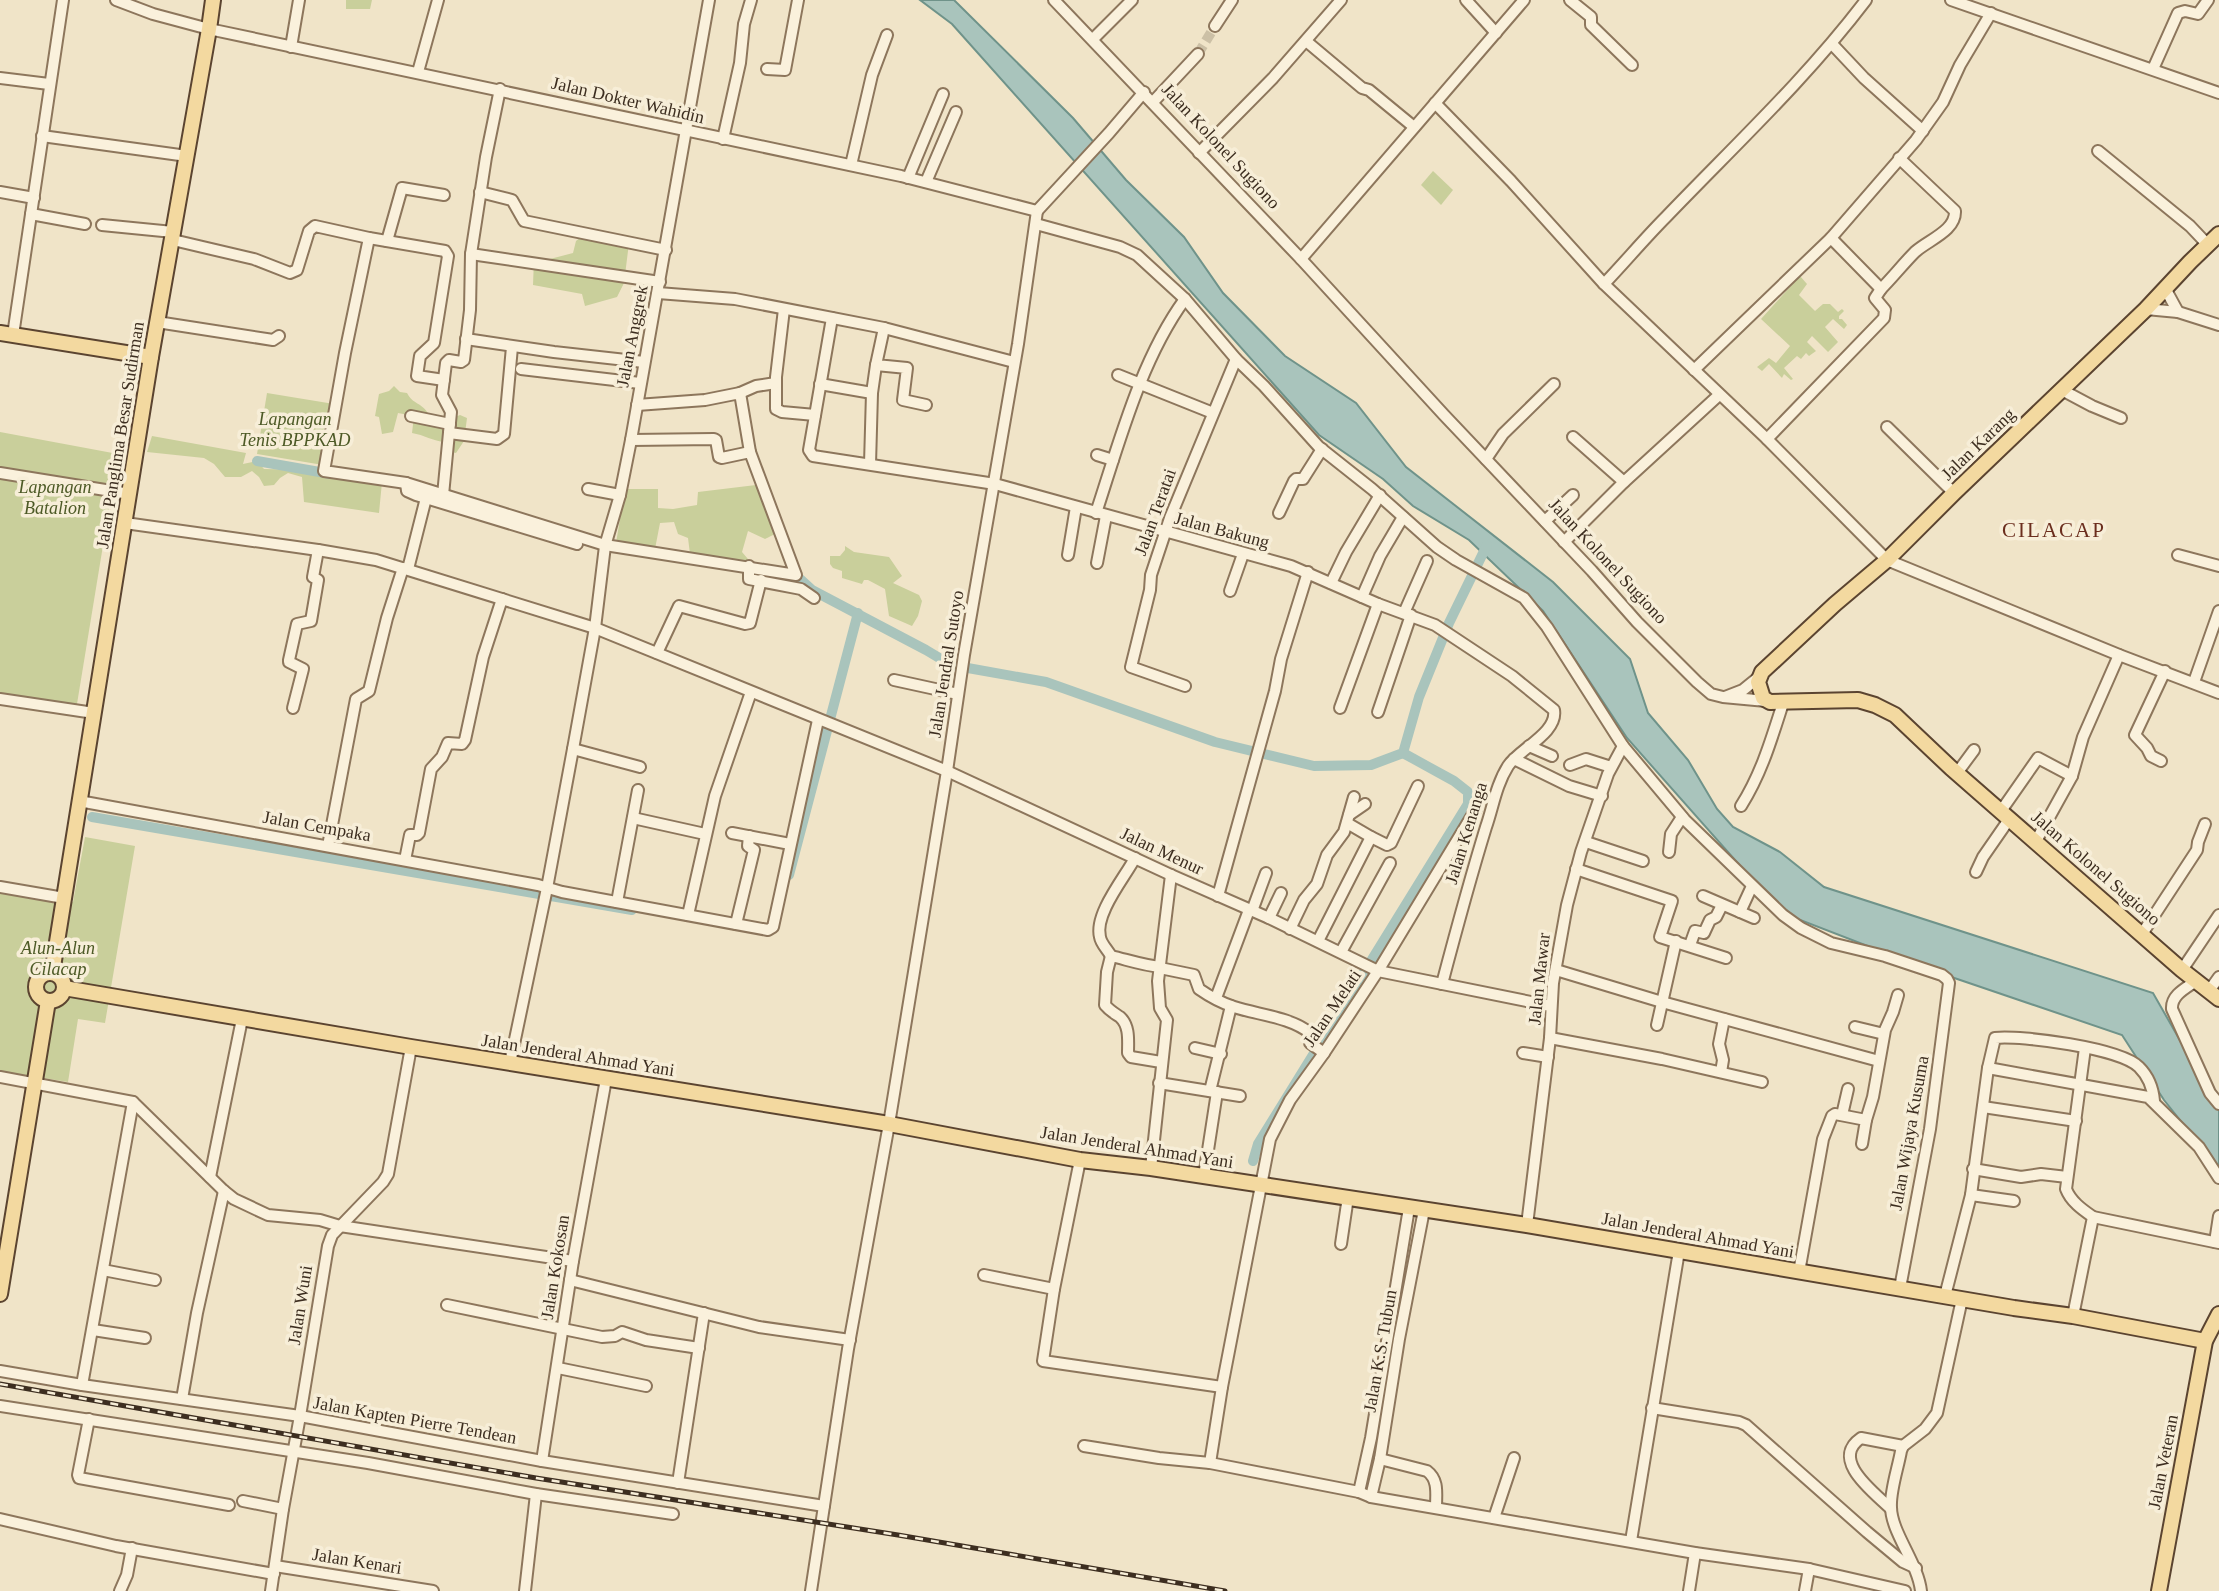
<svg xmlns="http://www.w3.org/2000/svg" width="2219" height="1591" font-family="Georgia,serif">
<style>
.green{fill:#c9cf9b}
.water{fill:#a9c4bc;stroke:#6f938a;stroke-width:2}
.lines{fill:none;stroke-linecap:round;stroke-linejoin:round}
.canal{stroke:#a9c4bc;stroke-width:10}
.minor-tunnel{stroke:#ccc0a6;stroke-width:10;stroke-dasharray:10 5;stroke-linecap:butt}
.minor-casing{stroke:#8d765c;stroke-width:14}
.major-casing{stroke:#5b4430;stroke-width:18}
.minor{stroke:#faf1dc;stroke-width:10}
.major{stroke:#f3d9a0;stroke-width:14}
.rail-casing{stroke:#3d2e20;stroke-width:5}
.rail{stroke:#f7eed8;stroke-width:2.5;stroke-dasharray:8;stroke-linecap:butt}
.labels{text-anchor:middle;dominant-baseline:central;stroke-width:7;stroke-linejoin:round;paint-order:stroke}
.street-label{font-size:18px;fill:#3d2e20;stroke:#f7eed8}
.park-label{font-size:18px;font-style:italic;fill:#4d5a26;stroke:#f7eed8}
.quarter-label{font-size:21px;letter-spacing:2px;fill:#6b2e1e;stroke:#f7eed8}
</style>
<rect width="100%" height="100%" fill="#f0e4c8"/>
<g class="green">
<polygon points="346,0 372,0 370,9 346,9"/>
<polygon points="1433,171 1453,190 1441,205 1421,185"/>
<polygon points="586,233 629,243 624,283 617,297 585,306 582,294 533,285 534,259 550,259 573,253 576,241"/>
<polygon points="1800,276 1807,284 1799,295 1815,311 1823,304 1830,304 1838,312 1842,309 1844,311 1839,316 1839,319 1842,319 1847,325 1844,329 1833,319 1825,327 1838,342 1828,352 1812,336 1807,342 1816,351 1809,356 1806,353 1801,359 1797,356 1784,368 1793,379 1791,380 1784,374 1782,378 1769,364 1762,371 1757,367 1769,358 1776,363 1790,346 1761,319"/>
<path d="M394,386L400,392L407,393C413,405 421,401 430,416L445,421L460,415L467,418L464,441L456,453L448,451L445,442C433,441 424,435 412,433L414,416L398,413L393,432L382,434L379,417L375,416L379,394L389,391Z"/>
<polygon points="267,393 334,404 323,465 257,454"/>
<polygon points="0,432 118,454 76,710 0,697"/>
<polygon points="152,436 246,453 243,464 257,461 264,469 311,470 382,482 379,513 304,502 302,477 288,473 280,478 274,485 264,486 259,477 252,471 241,477 225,477 214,464 204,458 147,452"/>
<polygon points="756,485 779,532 765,539 748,531 742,552 753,565 690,554 688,538 678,534 674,522 660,523 655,549 616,543 625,489 658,489 658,508 673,509 697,505 698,492"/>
<polygon points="845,546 854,552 889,557 902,576 893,583 919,595 922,601 918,616 912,626 889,616 885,589 868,580 864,580 862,584 842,578 842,571 833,568 830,564 830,556 840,556 845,550"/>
<polygon points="85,837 135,846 105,1023 78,1019 68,1082 0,1071 0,890 73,902"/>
</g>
<polygon class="water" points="920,0 954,0 1073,118 1126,180 1184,237 1223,293 1285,356 1356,403 1406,467 1553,582 1630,659 1648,713 1688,760 1717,809 1733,827 1780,852 1824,887 2153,993 2210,1093 2219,1103 2219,1169 2164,1100 2122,1035 1922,967 1782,913 1627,738 1543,611 1469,540 1413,506 1383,479 1319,435 952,24"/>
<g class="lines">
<g class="canal">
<polyline points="257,461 331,474"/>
<polyline points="786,577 800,579 812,590 926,650 951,665 1046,682 1215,742 1314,766 1371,765 1403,753 1419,697 1449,623 1487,545"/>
<polyline points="92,817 632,910"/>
<polyline points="789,875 858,613"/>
<polyline points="1253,1161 1258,1144 1468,804 1468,792 1454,781 1403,753"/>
</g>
<polyline class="minor-tunnel" points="1198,54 1215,26"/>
<defs>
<g id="minor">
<polyline points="116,0 153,14 209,29 901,176 1037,211"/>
<polyline points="1054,0 1301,259 1444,415 1592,571 1637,622 1697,682 1711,694 1723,697 1766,701"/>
<polyline points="1466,0 1496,33"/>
<polyline points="1570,0 1591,17 1591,25 1632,65"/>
<polyline points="1951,0 2219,93"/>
<polyline points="1215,26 1232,0"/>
<polyline points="1093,39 1132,0"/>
<polyline points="1306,41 1362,88 1369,90 1414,127"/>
<polyline points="1832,44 1864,78 1923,131"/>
<polyline points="291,47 299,0"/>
<polyline points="767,69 785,70 798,0"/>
<polyline points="2153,69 2178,13 2185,11 2198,14 2208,0"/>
<polyline points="418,72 438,0"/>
<polyline points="0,78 49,84"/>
<polyline points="1153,102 1198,54"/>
<polyline points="1435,103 1511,181 1604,284 1767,439 1887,560 2119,655 2219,693"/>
<polyline points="42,136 187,156"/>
<polyline points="723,139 740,63 744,24 751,0"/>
<polyline points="2098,151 2190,226 2208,245"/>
<polyline points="1199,153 1273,78 1341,0"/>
<polyline points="851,165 872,75 887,35"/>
<polyline points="908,178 943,94"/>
<polyline points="926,182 956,112"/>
<polyline points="0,192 34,198"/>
<polyline points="480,192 512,200 524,221 666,250"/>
<polyline points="1037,211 1109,133 1144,92"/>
<polyline points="31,214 85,224"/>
<polyline points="1036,224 1120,247 1137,255 1185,299 1236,359 1264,386 1319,447 1372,489 1437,547 1456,560 1524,598 1547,627 1623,746 1685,820 1783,915 1801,928 1831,943 1885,956 1942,975 1947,979 1949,983 1930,1129 1900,1288"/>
<polyline points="102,225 173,232"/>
<polyline points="369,238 345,353 324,471 406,483 605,545 796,575 750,452 722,458 719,457 716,440 714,439 631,440"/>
<path d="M1831,238L1881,289C1893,277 1903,264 1915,252C1928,240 1956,231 1955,211L1899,158"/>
<polyline points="173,240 254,259 290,273 297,270 309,231 315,226 369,238 445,251 448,256 434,343 420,356 417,376 444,380"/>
<polyline points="387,241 402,188 444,195"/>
<polyline points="471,254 660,282"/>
<polyline points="1301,259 1524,0"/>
<path d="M1604,284C1625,262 1645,238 1666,217C1734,146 1806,79 1866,0"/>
<polyline points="2166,290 2178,312"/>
<polyline points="658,293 735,299 884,328 1014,362"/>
<polyline points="784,309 776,377 776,409 782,412 815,415"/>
<polyline points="2146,309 2178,312 2219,325"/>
<path d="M832,318L809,450L813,456L995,484L1291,566L1378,604L1435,625L1512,676L1554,710C1558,733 1519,749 1508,766C1496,785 1493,807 1486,827C1470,879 1456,931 1442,984"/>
<polyline points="157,322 273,340 279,336"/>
<polyline points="884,328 876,365 907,368 903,400 926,405"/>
<polyline points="13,335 63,0"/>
<polyline points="466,339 554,352 644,362"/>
<polyline points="521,369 640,383"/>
<polyline points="1694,370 1831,238 1916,140 1943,102 1960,65 1991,13"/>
<polyline points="1118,375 1213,413"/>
<polyline points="820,384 872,393"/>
<polyline points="2062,390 2092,406 2121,418"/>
<polyline points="740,393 756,386 776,383"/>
<polyline points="637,405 705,400 740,393 750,452"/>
<polyline points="411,416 450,424"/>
<polyline points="1887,427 1954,493"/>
<polyline points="449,433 497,439 504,434 512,347"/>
<polyline points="1573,437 1624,482"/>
<polyline points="1767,439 1884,318 1885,310 1875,298 1881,289"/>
<polyline points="1097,455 1113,460"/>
<polyline points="1486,459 1503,434 1554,384"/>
<polyline points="870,464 872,393 876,365"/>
<polyline points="0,473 130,494"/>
<polyline points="406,483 407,491 416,495 577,544"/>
<polyline points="588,489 620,495"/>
<polyline points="443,495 451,412 442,395 446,363 449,360 461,362 464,360 470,310 471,254 486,157 500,89"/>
<path d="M1096,513C1119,443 1141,359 1185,299"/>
<polyline points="1279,513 1294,481 1296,479 1303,479 1322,449"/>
<polyline points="1545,521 1573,495"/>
<polyline points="125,523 318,550 376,560 595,628 947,771 1171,875 1269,918 1378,971 1476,809"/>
<polyline points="1564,542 1624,482 1719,395"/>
<polyline points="1068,555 1076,507"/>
<polyline points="2178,555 2219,566"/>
<polyline points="1097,563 1106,516"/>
<polyline points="749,566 749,579 801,589 814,598"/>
<polyline points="408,569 426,498"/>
<polyline points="1331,583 1346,552 1380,495"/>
<polyline points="1230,591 1243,554"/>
<polyline points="1362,597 1380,556 1403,517"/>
<polyline points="1404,613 1427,561"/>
<polyline points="657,653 679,606 745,624 750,623 761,580"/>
<polyline points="894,680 958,694"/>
<polyline points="2194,682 2219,611"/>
<polyline points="1185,686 1131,667 1150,590 1151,575 1170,518 1236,359"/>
<polyline points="1725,697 1743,690 1759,677"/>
<polyline points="0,699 94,713"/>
<polyline points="293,708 303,669 289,662 289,660 297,624 311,621 318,580 313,577 318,550"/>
<polyline points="1340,708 1378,604"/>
<polyline points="1378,712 1411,615"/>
<polyline points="1529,746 1552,756"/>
<polyline points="573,749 640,767"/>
<polyline points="1514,759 1569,786 1602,796"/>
<polyline points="2161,761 2151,756 2147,748 2135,735 2165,671"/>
<polyline points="1570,765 1586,759 1611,767"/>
<polyline points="1957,773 1974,750"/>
<polyline points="79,801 538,885 562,892 768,930 773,927 818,720"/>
<path d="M1741,806C1762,773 1772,737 1784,700"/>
<polyline points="2001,811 2038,758 2072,776"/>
<polyline points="1349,815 1365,804"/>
<polyline points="633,818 705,834"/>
<polyline points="1347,823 1371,837"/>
<polyline points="732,833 790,844"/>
<polyline points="2036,841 2072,776 2083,737 2119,655"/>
<polyline points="1586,842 1643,861"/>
<polyline points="328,846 356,699 369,691 387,618 403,568"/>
<polyline points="1669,852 1671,834 1682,817"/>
<polyline points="405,860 410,835 417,835 419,833 431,769 442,757 448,743 462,744 465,740 483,657 502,599"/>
<polyline points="1576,869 1672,901 1660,937 1726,958"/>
<polyline points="1976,872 1983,857 2010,818"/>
<polyline points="0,887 64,898"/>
<polyline points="1218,896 1275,691 1281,659 1308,572"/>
<polyline points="1703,896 1754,918"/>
<polyline points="617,902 638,790"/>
<polyline points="1252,911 1266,873"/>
<polyline points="1740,912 1752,886"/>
<polyline points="688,915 715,796 751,692"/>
<polyline points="1269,918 1281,893"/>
<polyline points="736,924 754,850 748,846 749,836"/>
<polyline points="1290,929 1304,900 1317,884 1327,855 1344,832 1354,797"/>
<polyline points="2142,934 2197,850 2198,842 2205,824"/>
<polyline points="1318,941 1371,837 1387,845 1391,843 1418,786"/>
<polyline points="1690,945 1695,931 1704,933 1710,920 1716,917 1722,905"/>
<polyline points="1341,952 1390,863"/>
<path d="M1111,956C1108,950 1101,944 1100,937C1094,914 1125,877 1135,858"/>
<path d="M1160,967C1142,965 1128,960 1111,956L1107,972L1105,1005C1110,1011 1114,1013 1120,1017C1130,1026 1128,1041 1128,1053L1131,1057L1161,1062"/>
<path d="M1160,968L1194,975L1199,989C1209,996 1222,1003 1234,1007C1259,1015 1290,1017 1310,1033V1043L1324,1053"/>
<polyline points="1556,970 1662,1002 1879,1061"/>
<polyline points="2182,970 2219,915"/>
<path d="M2196,981C2186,988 2171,995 2172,1009L2210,1093L2219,1104"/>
<polyline points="2209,991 2219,977"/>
<polyline points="1216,998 1249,910"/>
<polyline points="1657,1025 1676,941"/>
<polyline points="1855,1027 1884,1034"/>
<polyline points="1550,1038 1662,1059 1762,1082"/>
<polyline points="1195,1048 1221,1054"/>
<polyline points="1523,1053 1548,1057"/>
<polyline points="510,1063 547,888 573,749 595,628 605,546 620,495 631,440 709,0"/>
<polyline points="1988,1068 2148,1097 2199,1147 2219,1178"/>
<polyline points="1721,1072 1723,1060 1719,1044 1724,1019"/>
<polyline points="0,1077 133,1102 224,1191"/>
<polyline points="1159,1083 1240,1096"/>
<polyline points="1210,1091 1231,1006"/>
<polyline points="1983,1107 2076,1121"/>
<polyline points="1842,1115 1848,1089"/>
<polyline points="1866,1120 1873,1097 1885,1030 1893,1012 1898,995"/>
<polyline points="1080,1160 1054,1289 1043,1361 1222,1387"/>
<polyline points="1151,1168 1167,1020 1160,1008 1158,981 1171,875"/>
<polyline points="1973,1169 2021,1177 2041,1174 2067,1177"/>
<polyline points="1204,1176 1217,1092"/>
<polyline points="210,1177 242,1019"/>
<polyline points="1971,1195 2014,1201"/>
<polyline points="2093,1217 2219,1243"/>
<polyline points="1527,1225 1550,1038 1553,983 1567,905 1581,852 1608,774 1623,746"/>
<polyline points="2215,1242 2219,1216"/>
<polyline points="1341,1244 1348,1197"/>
<polyline points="103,1270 155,1280"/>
<polyline points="1799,1272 1823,1139 1832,1116 1835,1114 1866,1120 1862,1144"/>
<polyline points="984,1275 1054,1289"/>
<polyline points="570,1280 759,1327 850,1340"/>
<path d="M1945,1296L1971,1195L1988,1068L1995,1038C2021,1035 2120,1048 2139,1067C2148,1076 2153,1088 2154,1101"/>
<polyline points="447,1305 602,1337 615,1336 622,1332 646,1340 699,1348"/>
<path d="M2073,1316L2093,1217C2083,1210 2071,1202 2066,1189L2085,1048"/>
<polyline points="93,1330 145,1338"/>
<polyline points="558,1368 646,1386"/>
<polyline points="0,1371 82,1385 300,1416 542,1461 824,1506"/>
<polyline points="82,1385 133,1102"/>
<polyline points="182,1399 197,1313 224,1191 234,1199 268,1215 320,1220 340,1226 573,1261"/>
<polyline points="0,1406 368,1463 536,1494 673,1514"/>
<polyline points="1652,1408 1739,1422 1746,1425 1867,1532 1903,1562 1916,1568"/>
<polyline points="89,1419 78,1475 79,1478 229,1505"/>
<polyline points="1084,1446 1159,1458 1210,1463 1359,1492 1371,1497 1695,1553 1809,1569 1905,1591"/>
<path d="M1380,1459L1427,1471C1439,1480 1436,1494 1436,1507"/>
<polyline points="542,1461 573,1261 606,1079"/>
<polyline points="1210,1463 1222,1387 1270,1139 1290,1100 1324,1053 1378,971 1551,1006"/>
<polyline points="678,1483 704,1313"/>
<polyline points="1359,1492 1371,1438 1409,1208"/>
<polyline points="1371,1497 1380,1459 1399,1339 1424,1210"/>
<polyline points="243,1501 283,1509"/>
<path d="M1890,1508C1875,1493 1829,1460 1861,1438L1903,1446"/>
<polyline points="1494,1518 1514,1458"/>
<polyline points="0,1519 116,1546 274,1574"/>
<polyline points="1631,1541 1679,1251"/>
<polyline points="275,1566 433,1591"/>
<polyline points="120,1591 127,1575 132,1548"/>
<polyline points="271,1591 283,1509 300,1416 328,1246 332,1235 383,1182 388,1174 411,1047"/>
<polyline points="525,1591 536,1494"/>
<polyline points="811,1591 848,1349 889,1124 947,771 964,655 1018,344 1037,211"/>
<polyline points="1689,1591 1695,1553"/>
<polyline points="1805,1591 1809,1569"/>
<path d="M1921,1591C1918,1563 1891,1532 1891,1507C1890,1491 1898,1468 1901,1451L1903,1446L1925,1429L1937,1413L1962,1299"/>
</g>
<g id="major">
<polyline points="2219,234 2190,262 2146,309 1954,493 1887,560 1835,604 1762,672 1758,682 1763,698 1770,702 1858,700 1875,705 1895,715 1951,768 2182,970 2219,999"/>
<polyline points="0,333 151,357"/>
<circle cx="50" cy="987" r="14"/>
<polyline points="52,973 151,357 209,29 213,0"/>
<polyline points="64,988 411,1047 889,1124 1080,1160 1151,1168 1527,1225 2014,1308 2073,1316 2205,1341"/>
<polyline points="0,1294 48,1001"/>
<polyline points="2159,1591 2205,1341 2219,1314"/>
</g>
</defs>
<use href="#minor" class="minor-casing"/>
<use href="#major" class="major-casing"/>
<use href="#minor" class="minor"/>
<use href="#major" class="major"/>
<defs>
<polyline id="rail" points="0,1384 536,1478 898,1535 1225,1591"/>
</defs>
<use href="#rail" class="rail-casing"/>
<use href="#rail" class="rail"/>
</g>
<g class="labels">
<g class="street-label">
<text transform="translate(628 100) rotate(13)">Jalan Dokter Wahidin</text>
<text transform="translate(1221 146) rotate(47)">Jalan Kolonel Sugiono</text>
<text transform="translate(632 336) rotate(-79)">Jalan Anggrek</text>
<text transform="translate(120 435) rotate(-81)">Jalan Panglima Besar Sudirman</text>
<text transform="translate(1978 444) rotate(-44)">Jalan Karang</text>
<text transform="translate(1155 512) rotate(-70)">Jalan Teratai</text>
<text transform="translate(1222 530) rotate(15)">Jalan Bakung</text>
<text transform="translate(1608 561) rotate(47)">Jalan Kolonel Sugiono</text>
<text transform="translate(946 664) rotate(-81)">Jalan Jendral Sutoyo</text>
<text transform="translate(317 826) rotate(10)">Jalan Cempaka</text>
<text transform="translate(1466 833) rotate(-73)">Jalan Kenanga</text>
<text transform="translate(1162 851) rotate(25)">Jalan Menur</text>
<text transform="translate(2096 868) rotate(41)">Jalan Kolonel Sugiono</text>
<text transform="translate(1539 979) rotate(-84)">Jalan Mawar</text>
<text transform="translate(1332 1008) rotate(-56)">Jalan Melati</text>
<text transform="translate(578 1055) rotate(9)">Jalan Jenderal Ahmad Yani</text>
<text transform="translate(1909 1133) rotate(-80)">Jalan Wijaya Kusuma</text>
<text transform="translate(1137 1147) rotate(9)">Jalan Jenderal Ahmad Yani</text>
<text transform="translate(1698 1235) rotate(10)">Jalan Jenderal Ahmad Yani</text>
<text transform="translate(555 1267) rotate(-81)">Jalan Kokosan</text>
<text transform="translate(300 1305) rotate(-81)">Jalan Wuni</text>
<text transform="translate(1380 1351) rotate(-80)">Jalan K.S. Tubun</text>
<text transform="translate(415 1420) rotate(10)">Jalan Kapten Pierre Tendean</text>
<text transform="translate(2163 1462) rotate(-79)">Jalan Veteran</text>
<text transform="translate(357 1561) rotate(9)">Jalan Kenari</text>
</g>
<g class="park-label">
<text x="295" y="419">Lapangan<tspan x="295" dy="21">Tenis BPPKAD</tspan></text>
<text x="55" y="487">Lapangan<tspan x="55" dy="21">Batalion</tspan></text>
<text x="58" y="948">Alun-Alun<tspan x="58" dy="21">Cilacap</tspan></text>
</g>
<g class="quarter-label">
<text x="2054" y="530">CILACAP</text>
</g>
</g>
</svg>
